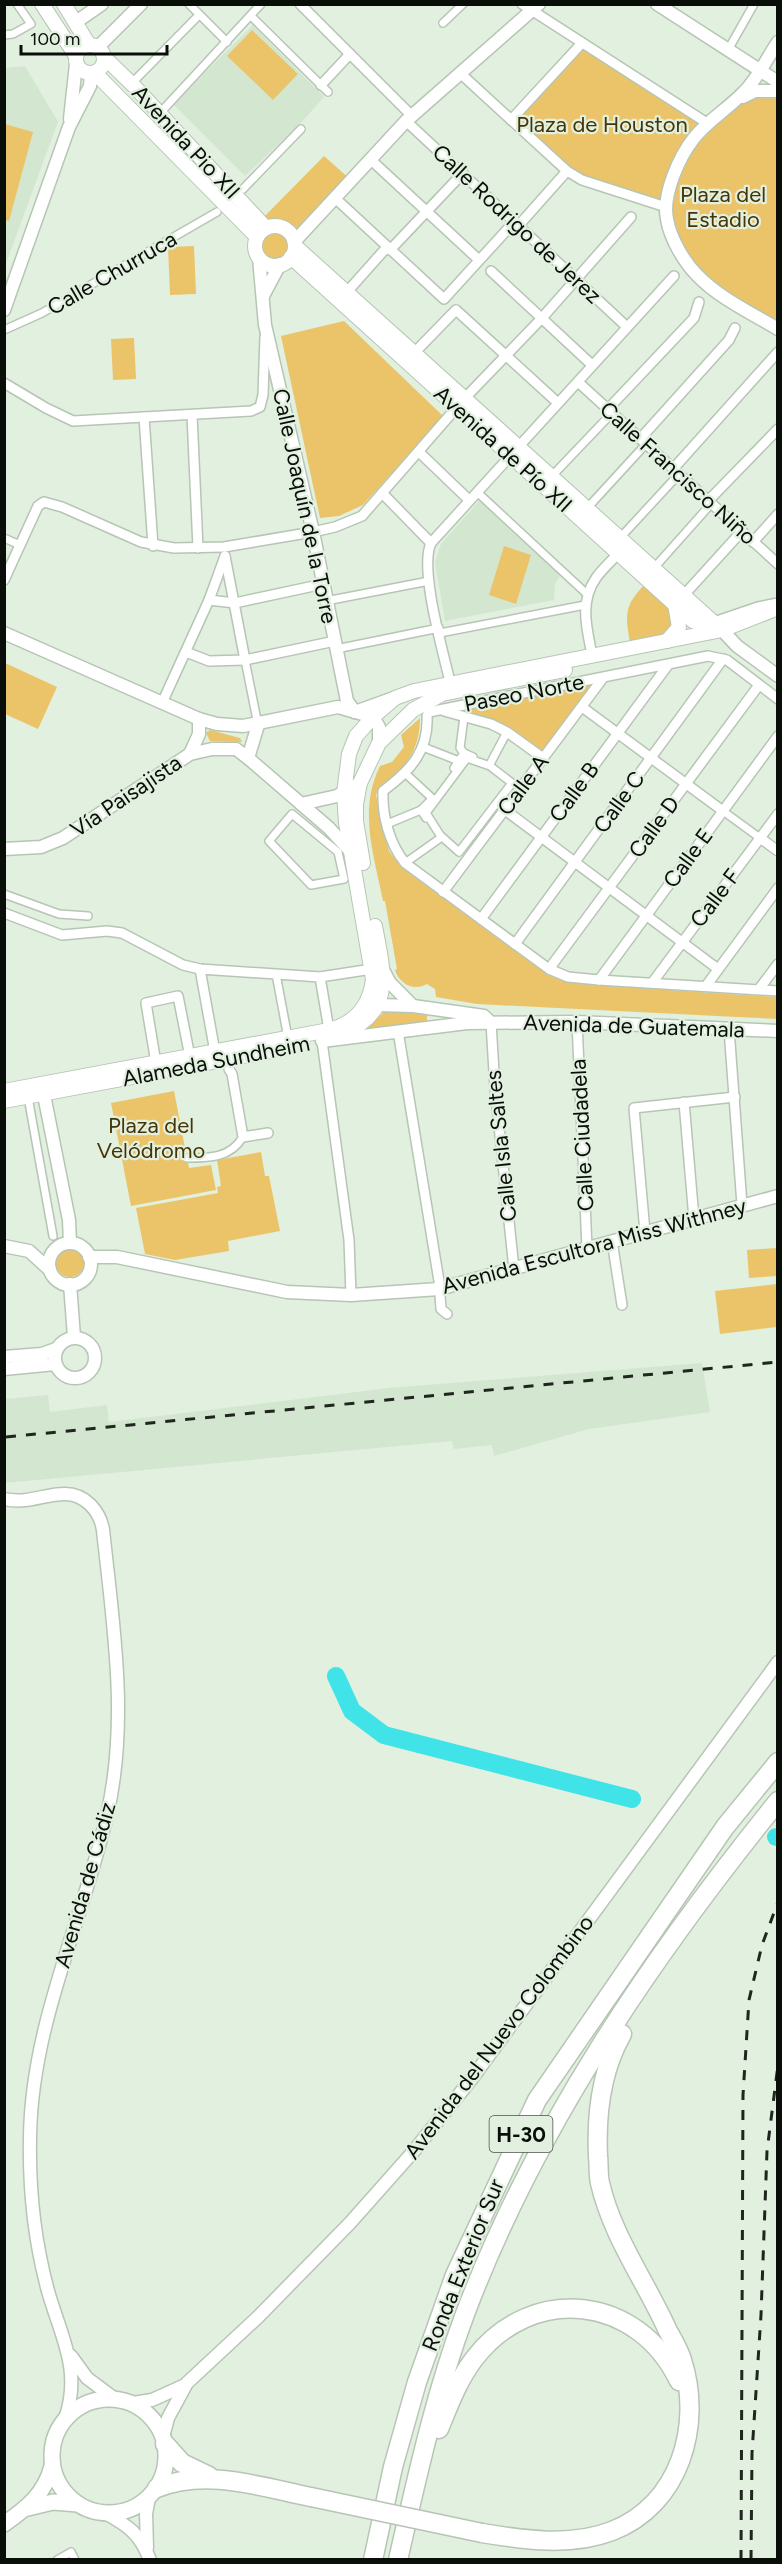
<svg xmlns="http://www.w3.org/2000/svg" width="782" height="2564" font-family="Figtree,sans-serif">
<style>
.built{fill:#d3e7d0}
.green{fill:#ebc46a}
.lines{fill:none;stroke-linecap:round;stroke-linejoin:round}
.river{stroke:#3fe3e8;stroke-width:18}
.pedestrian-casing{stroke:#b7c5b5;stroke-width:10}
.minor-casing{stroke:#b7c5b5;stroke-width:12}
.tertiary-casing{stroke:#b7c5b5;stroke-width:15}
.secondary-casing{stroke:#b7c5b5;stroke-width:16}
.primary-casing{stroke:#b7c5b5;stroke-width:18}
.motorway-casing{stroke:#b7c5b5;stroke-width:21}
.pedestrian{stroke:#fff;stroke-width:7}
.minor{stroke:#fff;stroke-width:9}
.tertiary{stroke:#fff;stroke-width:12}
.secondary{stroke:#fff;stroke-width:14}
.primary{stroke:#fff;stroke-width:15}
.motorway{stroke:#fff;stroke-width:18}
.rail{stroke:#20251f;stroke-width:3;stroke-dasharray:10 10;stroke-linecap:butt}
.motorway-bridge-casing{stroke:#b7c5b5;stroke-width:21;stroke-linecap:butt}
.motorway-bridge{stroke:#fff;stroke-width:18}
.labels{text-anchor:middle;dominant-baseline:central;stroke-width:4.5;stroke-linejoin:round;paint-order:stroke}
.shield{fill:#e1f0df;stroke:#4a5249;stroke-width:1.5}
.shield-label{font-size:21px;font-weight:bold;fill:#0a0e09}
.park-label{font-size:22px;fill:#463407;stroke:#e1f0df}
.street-label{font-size:22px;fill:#0a0e09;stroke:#e1f0df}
</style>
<rect width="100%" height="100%" fill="#e1f0df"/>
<g class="built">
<polygon points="253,25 324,97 298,126 245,176 173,104"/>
<polygon points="25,66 58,122 5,266 5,68"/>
<polygon points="480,500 561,574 555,584 554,600 445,621 435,562 441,544"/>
<polygon points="702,1363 710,1412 589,1429 494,1456 492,1445 454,1449 452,1441 5,1483 5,1399 48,1395 50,1412 107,1405 109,1422 389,1388"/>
</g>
<g class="green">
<polygon points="252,30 298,74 273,100 227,56"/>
<polygon points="582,43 707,122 734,102 777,91 777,329 721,294 678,247 666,207 582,180 511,120"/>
<polygon points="5,124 33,132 9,221 4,220"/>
<polygon points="324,156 351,180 294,242 287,230 273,226 266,228 260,221"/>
<circle cx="276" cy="246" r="15"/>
<polygon points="194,246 196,294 170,295 168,247"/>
<polygon points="344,321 443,416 363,505 339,516 320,518 281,336"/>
<polygon points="134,338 136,379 113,380 111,339"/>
<polygon points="504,546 531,555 516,604 489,595"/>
<path d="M645,584L670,605L675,622L662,636L630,643C625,614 624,606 645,584Z"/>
<polygon points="5,663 57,687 38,729 5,714"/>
<polygon points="597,682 543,754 458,712 457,709"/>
<path d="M420,718C420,739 414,756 399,771C391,780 380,783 376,795L389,851L401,867L548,975L560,980L591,985L777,997V1019L477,1004L436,997L435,989L427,984C413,992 399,983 395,970L397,969L385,901H383C374,855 358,810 380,766L392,762L404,747L401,735Z"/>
<polygon points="210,730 240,738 242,742 210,741 206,733"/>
<polygon points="385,1011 427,1013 427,1023 364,1031"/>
<polygon points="174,1091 189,1168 211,1165 216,1190 131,1206 111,1103"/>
<polygon points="261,1152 265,1176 269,1176 280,1231 228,1241 229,1251 175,1260 145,1254 136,1208 218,1193 217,1187 221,1186 217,1160"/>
<polygon points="777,1248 777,1276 749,1278 747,1250"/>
<circle cx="70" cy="1263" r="14"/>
<polygon points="777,1284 777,1327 720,1334 715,1291"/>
</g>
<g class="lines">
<g class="river">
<polyline points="336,1676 352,1711 384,1735 632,1799"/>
<polyline points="776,1837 778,1837"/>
</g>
<defs>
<g id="pedestrian">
<polyline points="189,4 227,42"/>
<polyline points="251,16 328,92"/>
<polyline points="443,23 463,4"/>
<polyline points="4,35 13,34 31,24 17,4"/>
<polyline points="728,50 754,4"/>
<polyline points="132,83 199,15"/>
<polyline points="160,113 261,4"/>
<polyline points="243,189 301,129"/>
<polyline points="4,330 42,313 217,212"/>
<polyline points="551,477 612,413"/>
<polyline points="477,492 588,595"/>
<polyline points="591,504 646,444"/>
<polyline points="4,538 20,545"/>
<polyline points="620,538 679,474"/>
<polyline points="654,568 711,504"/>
<polyline points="326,601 429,581"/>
<polyline points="440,633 585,605"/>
<polyline points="336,649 439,628"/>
<polyline points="245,660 258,725"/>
<polyline points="423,747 459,761"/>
<polyline points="464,753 460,748 464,717"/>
<polygon points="467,758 490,766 512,783 459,852 440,835 426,813"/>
<polyline points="490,764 507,732"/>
<polyline points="454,768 464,753 473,757"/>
<polyline points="406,774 433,799"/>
<polyline points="723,811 760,838"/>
<polygon points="292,814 338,852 344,879 311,885 269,841"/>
<polyline points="426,818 421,810 432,799"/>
<polyline points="387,824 421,810"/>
<polyline points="405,863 439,839"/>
<polyline points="4,894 59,914 88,916"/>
<polyline points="276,974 288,1038"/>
<polyline points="28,1097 53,1236"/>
<path d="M187,1158C210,1158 230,1158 243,1137"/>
<polyline points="57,2560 71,2552 75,2560"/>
</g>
<g id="minor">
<polyline points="300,4 412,116"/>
<polyline points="522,4 707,123"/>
<polyline points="460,73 567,171 582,180 666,207"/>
<polyline points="321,85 350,54"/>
<polyline points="511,120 582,43"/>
<polyline points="406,121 627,327"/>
<polyline points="370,159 479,260"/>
<polyline points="335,198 444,299 515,221"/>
<polyline points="519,225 567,171"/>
<polyline points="390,250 463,173"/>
<polyline points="491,271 592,365"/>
<polyline points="346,293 387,247"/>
<polyline points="414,353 456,310 558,403"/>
<polyline points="578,382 778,564"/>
<polyline points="4,383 46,408 73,421 251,411 260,407 263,395 265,337"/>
<polyline points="608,409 694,318 699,302"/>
<polyline points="192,415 198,548"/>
<polyline points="144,417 153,546"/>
<polyline points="640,439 729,340 735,328"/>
<polyline points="419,452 469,500"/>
<polyline points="673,469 778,352"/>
<polyline points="382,493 431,543"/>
<polyline points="708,501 778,429"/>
<polyline points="753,542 778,514"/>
<polyline points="225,556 245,660"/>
<polyline points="4,580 38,506 44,502 62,507 141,542 174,548 224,547 313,532 335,527 362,516 464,399 542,318 631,217"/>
<polyline points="684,595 742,531"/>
<polyline points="209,600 235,603 323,584"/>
<polyline points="711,623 758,607 778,603"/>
<polyline points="186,652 209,661 245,660 335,641"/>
<path d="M592,655C587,629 579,602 596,578C603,568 613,560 621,550"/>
<path d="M450,682C443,651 419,569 431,543L674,276"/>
<path d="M778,699L727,660L708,656L429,712L427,716C429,751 410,771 383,791C382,815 389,843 405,863L549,969L568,977L599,980L778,991"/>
<polyline points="162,703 209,600 225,556"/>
<polyline points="582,707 723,811"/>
<polyline points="444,711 491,724 507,732 543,758"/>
<polyline points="505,810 718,969"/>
<polyline points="760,838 778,851"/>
<polyline points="443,892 603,678"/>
<polyline points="4,913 62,935 107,931 122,933 183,965 200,969 320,977 372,969"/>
<polyline points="481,919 668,665"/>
<polyline points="515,944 723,659"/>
<polyline points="200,969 215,1052"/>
<polyline points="549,969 759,685"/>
<polyline points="320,977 329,1030"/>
<polyline points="599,980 778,736"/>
<polyline points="652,983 778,814"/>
<polyline points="706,986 778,888"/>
<polyline points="759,989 778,964"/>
<polyline points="577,1022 587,1248"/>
<polyline points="491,1023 495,1088 514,1269"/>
<polyline points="729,1029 742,1205"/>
<polyline points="398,1031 439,1281 441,1309 447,1314"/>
<polyline points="322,1041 349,1240 351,1295"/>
<polyline points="156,1063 146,1003 178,996 190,1057"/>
<polyline points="229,1069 232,1074 243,1137 268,1133"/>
<polyline points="684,1102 694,1219"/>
<polyline points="645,1232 634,1108 735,1097"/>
<polyline points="612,1241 622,1305"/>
</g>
<g id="tertiary">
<polyline points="657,4 778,82"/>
<polyline points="76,22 102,4"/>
<path d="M778,42C767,58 758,78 744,92C728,109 708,120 694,138C679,157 662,195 667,219C670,238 684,262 697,275C719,298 751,313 778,329"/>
<polyline points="98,47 141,4"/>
<polyline points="743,97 755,91 778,91"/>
<polyline points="70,119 76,64"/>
<polyline points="294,242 406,121 539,4"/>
<polyline points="259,258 265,325 313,532 347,701 355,712"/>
<polyline points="263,296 280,264"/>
<polyline points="4,310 69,127 90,86 91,74"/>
<polyline points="722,630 737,646 778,676"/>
<polyline points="4,633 199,719 217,724 243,726 338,707 373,717 379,727 379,743"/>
<polyline points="355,712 391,699"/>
<polyline points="190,754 199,734 199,719"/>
<polyline points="248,758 258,725"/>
<polyline points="301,804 337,796 360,783"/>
<polyline points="4,849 41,847 63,838 190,754 212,749 236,749 248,758 329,828 352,853"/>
<polyline points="382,968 390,983 413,1006"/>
<polyline points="371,1002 377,1005 413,1006 484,1016 488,1020"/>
<polyline points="322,1041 467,1023 577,1022 778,1031"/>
<polyline points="42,1085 69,1220 70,1243"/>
<circle cx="70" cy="1264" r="21"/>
<polyline points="4,1246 29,1251 50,1270"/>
<polyline points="89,1257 117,1257 287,1292 351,1295 439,1289 778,1196"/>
<polyline points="70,1284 74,1337"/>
<circle cx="75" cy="1358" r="20"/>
<polyline points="4,1357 42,1354 56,1349"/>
<polyline points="4,1369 55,1364"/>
<path d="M4,1499C30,1504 43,1494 65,1494C85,1494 100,1511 103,1530C113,1624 129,1721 107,1815C82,1923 31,2026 30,2138C29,2188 35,2243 48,2291C61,2337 82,2370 65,2419"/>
<polyline points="71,2356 87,2378 115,2399"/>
<polyline points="133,2403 152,2400 183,2386"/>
<polyline points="163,2437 168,2418 187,2383 258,2317 350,2223 413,2152 473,2077 778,1662"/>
<path d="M105,2513C129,2526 140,2534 150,2560"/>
<polyline points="147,2548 146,2514 149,2497"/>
</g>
<g id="secondary">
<polyline points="42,4 76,56"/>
<polyline points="64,4 89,45"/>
<circle cx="90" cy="59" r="14"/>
<polyline points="104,57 134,86 266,228"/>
<polyline points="95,73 257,237"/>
<circle cx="275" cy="246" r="20"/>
<polyline points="295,246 722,630"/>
<polyline points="291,257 693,621 717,629"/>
<polyline points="667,641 679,627 675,604"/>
<polyline points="363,863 356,821 356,804 360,783 379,743 413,710 442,694 565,670"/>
<path d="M344,1032C396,1013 383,969 375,926"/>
<path d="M4,1091L329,1030C356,1023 370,1006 373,979L346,823L344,793L349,754L356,736L373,717L395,698L414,691L722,630L778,608"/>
<polyline points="4,1101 271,1051"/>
</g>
<g id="primary">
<circle cx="109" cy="2456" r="57"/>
<polyline points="28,2508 53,2502 78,2504"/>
<path d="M4,2524C27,2508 45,2494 52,2466"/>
</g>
<g id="motorway">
<path d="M439,2429C449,2405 458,2380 474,2359C532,2283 638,2295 679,2381"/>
<polyline points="165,2444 182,2463 209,2476"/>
<path d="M157,2488C206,2468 261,2487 311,2497"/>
<path d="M482,2533C524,2540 571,2547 612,2531C680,2505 703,2425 682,2360C679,2350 673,2340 668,2331C646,2282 612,2236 600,2183C598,2175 599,2165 598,2156C596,2113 601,2071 622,2034"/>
<polyline points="373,2560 393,2467 417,2382 455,2275 537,2100 725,1827 778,1762"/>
<path d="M398,2560C417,2477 435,2394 465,2314C536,2126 652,1957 778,1801"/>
</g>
</defs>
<use href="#pedestrian" class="pedestrian-casing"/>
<use href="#minor" class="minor-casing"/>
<use href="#tertiary" class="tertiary-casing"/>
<use href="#secondary" class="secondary-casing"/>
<use href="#primary" class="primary-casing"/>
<use href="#motorway" class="motorway-casing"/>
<use href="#pedestrian" class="pedestrian"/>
<use href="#minor" class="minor"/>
<use href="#tertiary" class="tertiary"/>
<use href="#secondary" class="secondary"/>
<use href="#primary" class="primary"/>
<use href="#motorway" class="motorway"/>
<g class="rail">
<polyline points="6,1437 778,1362"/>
<polyline points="741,2560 743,2095 749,2000 762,1945 778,1902"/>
<polyline points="751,2560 752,2453 761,2315 767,2151 778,2065"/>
</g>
<defs>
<polyline id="motorway-bridge" points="311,2497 482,2533"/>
</defs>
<use href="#motorway-bridge" class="motorway-bridge-casing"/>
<use href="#motorway-bridge" class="motorway-bridge"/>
</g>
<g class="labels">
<rect class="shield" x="489.5" y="2116" width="63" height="36" rx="4.5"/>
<g class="shield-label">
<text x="521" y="2134">H-30</text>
</g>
<g class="park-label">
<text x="602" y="124">Plaza de Houston</text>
<text x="723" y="194">Plaza del<tspan x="723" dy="25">Estadio</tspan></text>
<text x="151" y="1125">Plaza del<tspan x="151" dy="25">Velódromo</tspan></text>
</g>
<g class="street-label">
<text transform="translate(186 142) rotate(47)">Avenida Pio XII</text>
<text transform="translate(517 224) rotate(43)">Calle Rodrigo de Jerez</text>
<text transform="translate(112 273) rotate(-30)">Calle Churruca</text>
<text transform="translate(503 449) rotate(42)">Avenida de Pío XII</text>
<text transform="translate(678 473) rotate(42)">Calle Francisco Niño</text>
<text transform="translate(305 506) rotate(78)">Calle Joaquín de la Torre</text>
<text transform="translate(524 693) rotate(-11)">Paseo Norte</text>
<text transform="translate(523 785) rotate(-53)">Calle A</text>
<text transform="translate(574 792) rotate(-54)">Calle B</text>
<text transform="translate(126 796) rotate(-34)">Vía Paisajista</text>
<text transform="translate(619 802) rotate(-54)">Calle C</text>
<text transform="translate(654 827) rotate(-54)">Calle D</text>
<text transform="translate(688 858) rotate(-54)">Calle E</text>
<text transform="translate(715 898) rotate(-53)">Calle F</text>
<text transform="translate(634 1026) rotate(2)">Avenida de Guatemala</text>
<text transform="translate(216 1061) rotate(-11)">Alameda Sundheim</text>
<text transform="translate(582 1135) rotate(-93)">Calle Ciudadela</text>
<text transform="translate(501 1146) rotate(-96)">Calle Isla Saltes</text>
<text transform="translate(594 1246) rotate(-15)">Avenida Escultora Miss Withney</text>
<text transform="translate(85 1885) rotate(-74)">Avenida de Cádiz</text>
<text transform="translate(499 2037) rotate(-53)">Avenida del Nuevo Colombino</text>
<text transform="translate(463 2265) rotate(-68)">Ronda Exterior Sur</text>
</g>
</g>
<rect width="782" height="2564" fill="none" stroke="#0a0e09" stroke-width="12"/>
<path d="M21 45v9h146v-9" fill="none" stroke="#0a0e09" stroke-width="3"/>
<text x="30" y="45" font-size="18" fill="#0a0e09" stroke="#e1f0df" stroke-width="4.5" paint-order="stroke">100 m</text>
</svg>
